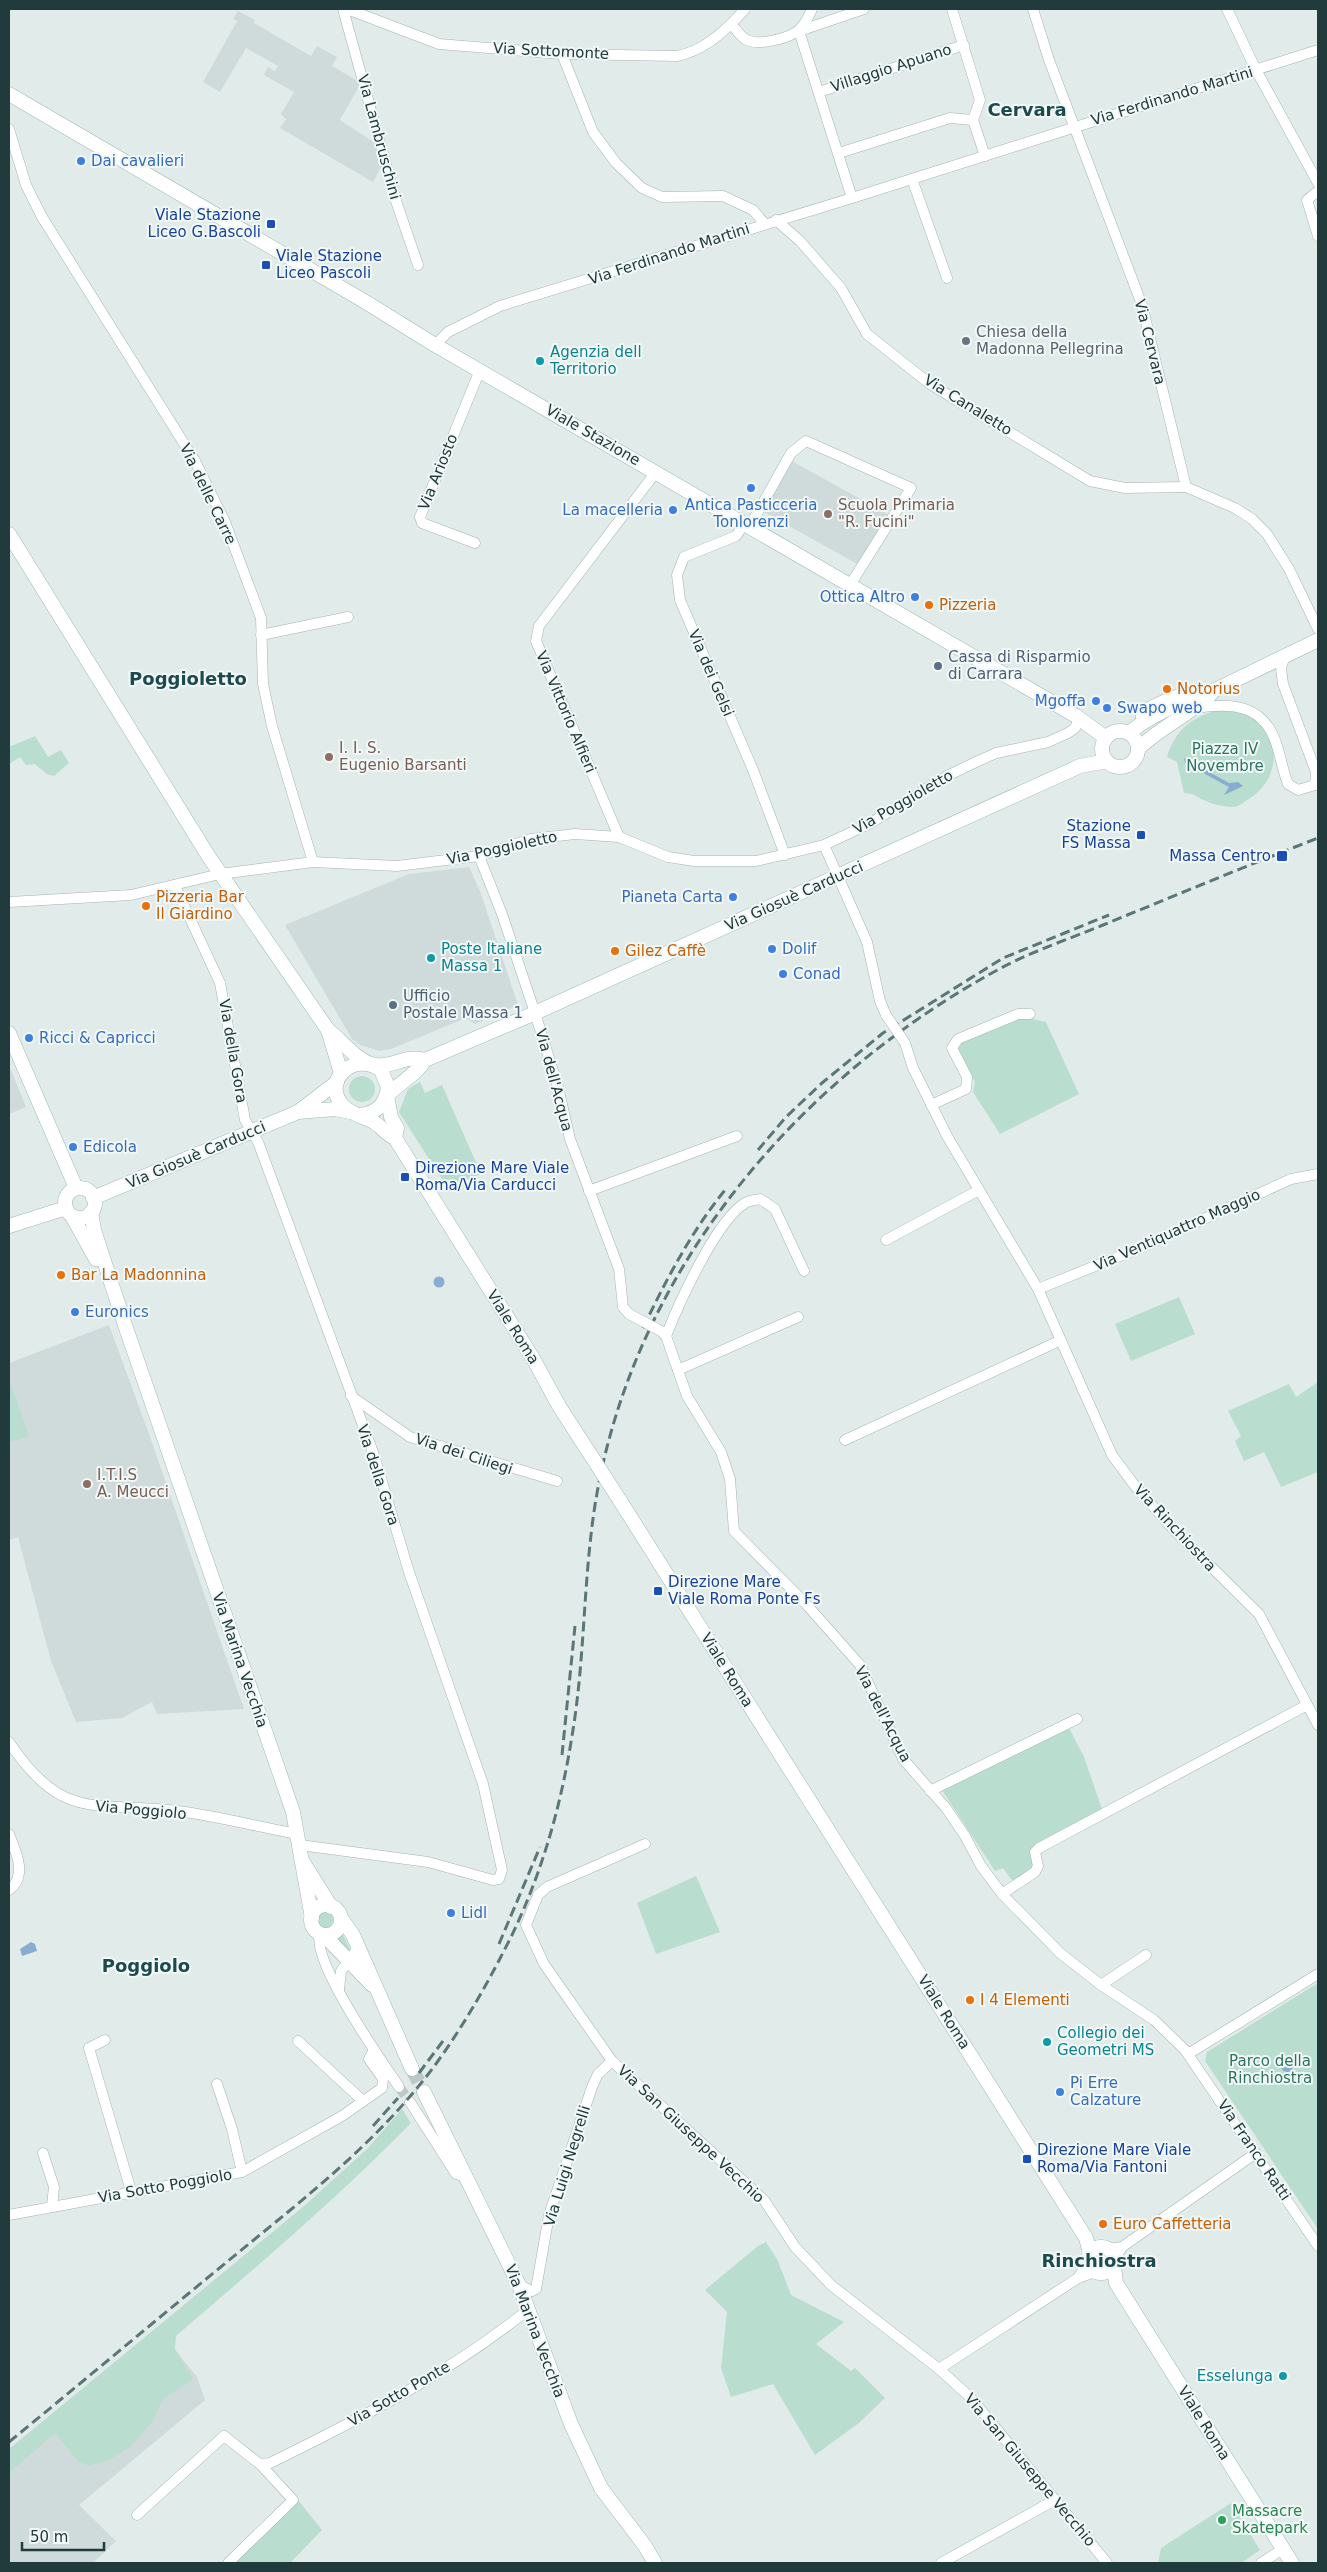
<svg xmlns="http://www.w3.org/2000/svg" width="1327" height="2572" font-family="'DejaVu Sans',sans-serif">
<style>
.built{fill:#cfdbda}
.green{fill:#b9ddcf}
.water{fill:#88add1}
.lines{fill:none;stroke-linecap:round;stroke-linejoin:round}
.street-tunnel{stroke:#bbc8c7;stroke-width:10;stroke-dasharray:10 5;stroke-linecap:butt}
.secondary-tunnel{stroke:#bbc8c7;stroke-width:14;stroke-dasharray:14 7;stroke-linecap:butt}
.street-casing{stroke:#a4b3b2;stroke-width:11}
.secondary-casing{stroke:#9fb7b7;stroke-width:15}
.street{stroke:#fff;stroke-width:10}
.secondary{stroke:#fff;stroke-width:14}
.rail{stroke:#5b7678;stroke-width:3;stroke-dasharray:10 5;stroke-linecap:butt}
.street-bridge-casing{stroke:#a4b3b2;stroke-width:11;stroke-linecap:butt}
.secondary-bridge-casing{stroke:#9fb7b7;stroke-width:15;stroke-linecap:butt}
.street-bridge{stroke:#fff;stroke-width:10}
.secondary-bridge{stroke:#fff;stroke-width:14}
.shop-dot{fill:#3f7fe0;stroke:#f1f8f7;stroke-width:2}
.transit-dot{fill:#1a4fb4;stroke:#f1f8f7;stroke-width:2}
.worship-dot{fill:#6b7280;stroke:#f1f8f7;stroke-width:2}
.culture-dot{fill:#0f9aa8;stroke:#f1f8f7;stroke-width:2}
.education-dot{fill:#8d6e63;stroke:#f1f8f7;stroke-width:2}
.food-dot{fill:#e8710a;stroke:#f1f8f7;stroke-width:2}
.service-dot{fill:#5c6f8a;stroke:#f1f8f7;stroke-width:2}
.leisure-dot{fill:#2e9e5b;stroke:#f1f8f7;stroke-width:2}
.labels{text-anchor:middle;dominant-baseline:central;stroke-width:4;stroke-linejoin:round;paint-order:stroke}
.street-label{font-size:15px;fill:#213a3c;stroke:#f1f8f7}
.shop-label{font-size:15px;fill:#366cbe;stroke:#f1f8f7;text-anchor:start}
.transit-label{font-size:15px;fill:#164399;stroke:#f1f8f7;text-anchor:start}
.worship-label{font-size:15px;fill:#5b616d;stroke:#f1f8f7;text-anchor:start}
.culture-label{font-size:15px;fill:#0d838f;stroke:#f1f8f7;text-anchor:start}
.education-label{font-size:15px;fill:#785e54;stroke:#f1f8f7;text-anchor:start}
.food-label{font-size:15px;fill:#c56008;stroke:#f1f8f7;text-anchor:start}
.service-label{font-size:15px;fill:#4e5e75;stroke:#f1f8f7;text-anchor:start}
.park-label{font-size:15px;fill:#2b735f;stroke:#f1f8f7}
.leisure-label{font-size:15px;fill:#27864d;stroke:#f1f8f7;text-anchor:start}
.quarter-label{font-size:18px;font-weight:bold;fill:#1d4a4e;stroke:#f1f8f7}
</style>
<rect width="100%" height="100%" fill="#e1ecea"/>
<g class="built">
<polygon points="238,11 255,20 254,23 311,56 317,46 337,57 332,66 361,83 340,120 378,145 383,163 373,182 280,128 286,119 281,114 294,92 264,75 268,67 275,71 278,66 246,48 220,92 203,82 237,21 233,19"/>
<polygon points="792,461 891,516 859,565 764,512"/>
<polygon points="469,867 480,891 518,1005 475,1024 466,1018 391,1049 380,1051 360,1045 352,1039 285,925 409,874"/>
<polygon points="11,1070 26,1107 9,1114 9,1071"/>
<polygon points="109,1325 148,1431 244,1709 157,1714 152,1702 122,1718 76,1722 51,1661 18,1537 9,1540 9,1363"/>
<polygon points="164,2336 197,2377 205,2400 79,2505 116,2541 93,2563 9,2563 9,2464"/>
</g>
<g class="green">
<path d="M1218,710C1231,710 1245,710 1255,718C1284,741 1278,783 1247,800C1243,803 1238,807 1234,807C1220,807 1205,802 1194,795C1192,793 1188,794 1184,793L1177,762L1167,757C1175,730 1192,717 1218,710Z"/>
<polygon points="35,736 48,757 61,750 69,763 54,776 47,774 35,764 26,765 20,757 9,764 9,747"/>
<polygon points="1022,1017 1046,1022 1079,1094 1000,1134 973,1092 975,1082 957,1049 962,1042"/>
<circle cx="362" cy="1089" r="13"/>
<polygon points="420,1082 425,1093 442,1085 481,1174 447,1187 399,1112 408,1089"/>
<polygon points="1179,1297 1195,1334 1131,1361 1115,1324"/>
<polygon points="9,1380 29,1436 9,1442"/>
<polygon points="1318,1382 1318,1472 1281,1487 1264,1452 1244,1461 1235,1441 1241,1436 1228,1411 1289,1384 1296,1397"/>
<polygon points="1069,1728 1084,1757 1103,1812 1030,1852 1035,1867 1014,1883 1003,1868 995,1871 942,1790"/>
<polygon points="696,1876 720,1932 656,1954 637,1903"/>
<circle cx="325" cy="1920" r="8"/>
<polygon points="341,1931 350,1949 346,1954 334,1937"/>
<polygon points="1318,1983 1318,2229 1205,2061 1207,2052"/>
<path d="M402,2109L411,2123C337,2199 256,2267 176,2336L175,2349L193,2379L163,2399L153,2421L131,2446L111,2459L89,2466L78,2461L55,2433L9,2473V2449L304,2206L368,2148Z"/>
<polygon points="766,2242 778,2261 791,2295 844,2322 816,2344 851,2371 855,2368 885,2398 859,2423 815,2455 773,2384 731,2397 721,2368 727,2312 705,2290 758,2246"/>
<polygon points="298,2500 322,2530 290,2563 231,2563"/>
<polygon points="1231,2503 1260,2550 1241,2563 1158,2563 1161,2548"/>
</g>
<g class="water">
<polygon points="1184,758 1229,783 1238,782 1243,786 1224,795 1229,787 1185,763"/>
<circle cx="439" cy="1282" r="5.5"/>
<polygon points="31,1942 35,1944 37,1951 22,1956 20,1949"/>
<circle cx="1287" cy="2066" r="6"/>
</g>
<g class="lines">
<polyline class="street-tunnel" points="399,2087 410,2102"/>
<polyline class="secondary-tunnel" points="412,2069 424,2092"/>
<defs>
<g id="street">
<polyline points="343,9 396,201 418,265"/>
<path d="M347,9L439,44L562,54L677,56C704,51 727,30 745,9"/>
<polyline points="1033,9 1049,60 1142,305 1186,487 1235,508 1252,519 1267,534 1289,569 1318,629"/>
<polyline points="1227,9 1256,70 1318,183"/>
<path d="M732,25C736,29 740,36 745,39C757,47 791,38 800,29C806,23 809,16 812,9"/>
<polyline points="562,54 593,132 616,163 642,188 662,197 723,196 753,210 764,223"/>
<polyline points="819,92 964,45"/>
<polyline points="973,120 985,156"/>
<polyline points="9,129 26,185 42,217 195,461 225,522 261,618 263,684 272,726 313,862"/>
<polyline points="839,153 950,118 973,120 980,100 952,9"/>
<polyline points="912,179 947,278"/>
<polyline points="1318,191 1307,200 1318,236"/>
<polyline points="852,198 799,31 864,9"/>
<polyline points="776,220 800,241 841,288 867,334 930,384 1090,481 1125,488 1186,487"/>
<polyline points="435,345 448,332 500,306 852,198 1318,50"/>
<polyline points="745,523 736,536 684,557 677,575 680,600 753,770 785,855"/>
<polyline points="750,526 791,453 806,441 911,488 850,585"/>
<polyline points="475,543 422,523 420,517 480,370"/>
<polyline points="261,635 348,617"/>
<polyline points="1285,655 1281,668 1283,684 1316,772 1315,785"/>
<path d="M1196,708C1233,702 1265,705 1277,746C1281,759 1283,771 1288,784L1298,790L1315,785"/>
<path d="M1141,723V711C1154,704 1187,687 1200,693"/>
<polyline points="619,837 536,641 539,626 656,472"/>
<polyline points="824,845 867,942 880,1001 886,1015"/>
<polyline points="479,856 502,914 535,1013 558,1087 570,1139 619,1269 623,1307"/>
<polyline points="175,886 220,983 245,1120 258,1142 374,1455 409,1572 483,1784 502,1870 499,1879 493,1880 428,1862 300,1845"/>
<polyline points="9,902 131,895 220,874 313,862 397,866 479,856 531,839 575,834 619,837 668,857 694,861 756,861 824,845 869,824 947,776 978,761 996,753 1048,742 1068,733 1075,728 1079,719"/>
<polyline points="905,1043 913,1068 947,1136 1038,1289 1112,1455 1135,1486 1174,1530 1259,1614 1318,1725"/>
<polyline points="931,1105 966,1089 967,1077 952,1048 958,1039 1018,1014 1030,1014"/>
<polyline points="589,1191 737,1136"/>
<polyline points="886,1240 979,1190"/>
<polyline points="1038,1289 1140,1248 1291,1179 1318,1174"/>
<polyline points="661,1331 666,1336 687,1396 721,1452 730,1479 734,1531 806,1604 860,1665 903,1759 946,1808 965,1836 981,1866 1002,1894 1060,1953 1101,1985 1154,2020 1185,2050 1318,2246"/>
<path d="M666,1336C679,1303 716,1221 745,1203C750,1200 756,1200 760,1199L775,1209L804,1271"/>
<polyline points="678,1370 798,1317"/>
<polyline points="351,1396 410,1437 557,1481"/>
<polyline points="845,1440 1059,1341"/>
<path d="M9,1742C63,1823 95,1801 178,1811C218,1816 258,1827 297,1834"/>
<polyline points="930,1791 1077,1719"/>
<path d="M9,1834C16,1852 28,1876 9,1890"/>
<polyline points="645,1844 547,1887 538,1895 526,1925 544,1964 612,2061 764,2200 795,2247 831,2285 939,2369 971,2398 1107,2563"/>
<polyline points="1002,1894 1035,1872 1038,1866 1035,1852 1039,1848 1307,1705"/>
<path d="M320,1934C311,1961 381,2060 399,2087"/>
<polyline points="1101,1985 1146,1955"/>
<polyline points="339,1990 341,1971 359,1947"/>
<polyline points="105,2040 89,2048 131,2191"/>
<polyline points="298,2041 363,2101"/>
<polyline points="1188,2054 1318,1974"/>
<polyline points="217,2084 232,2129 242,2172"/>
<polyline points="410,2102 456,2174 467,2177"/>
<polyline points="43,2153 54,2187 52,2206"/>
<polyline points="9,2215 242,2172 342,2116 382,2088 383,2079 369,2059 374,2050"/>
<polyline points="1108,2249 1122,2247"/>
<polyline points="1114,2260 1122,2247 1256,2153"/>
<polyline points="1078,2278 1088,2262"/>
<polyline points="519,2285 532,2291 536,2289 549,2215 592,2087 598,2074 612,2061"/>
<polyline points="939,2369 1078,2278 1095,2272"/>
<path d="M137,2515L224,2436L261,2465L270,2463C360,2419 451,2372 529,2309"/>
<polyline points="228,2563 293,2500 261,2465"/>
<polyline points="941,2563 1055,2500"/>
<polyline points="1261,2563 1283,2549"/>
</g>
<g id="secondary">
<polyline points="9,94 364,301 435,345 1076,716 1106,738"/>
<polyline points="9,534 209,857 328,1030 341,1073"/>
<circle cx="1120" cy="749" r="18"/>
<path d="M1129,733C1146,718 1193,695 1215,690L1318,640"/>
<path d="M1139,748C1161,727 1189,715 1211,694"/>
<path d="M328,1030C342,1040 357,1062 375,1065C394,1068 404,1054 425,1060"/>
<polyline points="9,1033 76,1188"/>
<polyline points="298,1112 335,1109 351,1112"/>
<path d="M360,1115C377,1113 386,1104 388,1087L381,1070C353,1050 321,1082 343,1106C351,1114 364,1117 374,1122C382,1127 385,1134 395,1138"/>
<circle cx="80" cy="1203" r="15"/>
<polyline points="93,1198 298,1112 337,1082"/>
<polyline points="91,1212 94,1230 126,1328 293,1812 312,1918"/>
<polyline points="72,1216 96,1259"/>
<polyline points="9,1226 66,1208"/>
<path d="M559,1406L534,1360L395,1138L397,1128L391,1117L387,1096C400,1082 417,1074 425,1060L535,1013L1080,766L1107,761"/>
<polyline points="619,1499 1086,2238 1090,2253"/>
<polyline points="303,1862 331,1907"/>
<circle cx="326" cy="1920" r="15"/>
<polyline points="341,1918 353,1935 412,2069"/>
<polyline points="324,1935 372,1985"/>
<polyline points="424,2092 519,2285 571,2424 601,2488 645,2546 655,2563"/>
<circle cx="1101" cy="2260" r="13"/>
<polyline points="1114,2266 1116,2283 1292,2563"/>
</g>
</defs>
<use href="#street" class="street-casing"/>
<use href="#secondary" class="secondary-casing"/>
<use href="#street" class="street"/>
<use href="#secondary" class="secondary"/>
<g class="rail">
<polyline points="758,1150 786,1117 822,1083 883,1033 1003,958 1109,915"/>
<path d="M643,1328C666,1280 691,1232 725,1190"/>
<polyline points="562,1755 575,1626"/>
<polyline points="499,1944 540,1847"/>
<polyline points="419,2073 443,2041"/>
<polyline points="373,2126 398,2098"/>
<path d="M9,2442C86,2379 162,2315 239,2252C310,2194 384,2136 438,2061C466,2022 490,1979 511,1937C542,1873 561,1806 572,1736C585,1660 583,1582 595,1505C632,1272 797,1078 1001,968C1033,951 1069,939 1103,925C1174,896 1246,866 1318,838"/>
</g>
<defs>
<g id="street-bridge">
<polyline points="886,1015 905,1043"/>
<polyline points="623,1307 629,1314 661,1331"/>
</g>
<polyline id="secondary-bridge" points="559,1406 619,1499"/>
</defs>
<use href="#street-bridge" class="street-bridge-casing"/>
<use href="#secondary-bridge" class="secondary-bridge-casing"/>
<use href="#street-bridge" class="street-bridge"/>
<use href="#secondary-bridge" class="secondary-bridge"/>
</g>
<g class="shop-dot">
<circle cx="81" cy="161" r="5"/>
<circle cx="751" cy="488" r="5"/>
<circle cx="673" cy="510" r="5"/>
<circle cx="915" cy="597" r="5"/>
<circle cx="1096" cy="701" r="5"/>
<circle cx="1107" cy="708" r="5"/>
<circle cx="733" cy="897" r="5"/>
<circle cx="772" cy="949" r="5"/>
<circle cx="783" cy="974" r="5"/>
<circle cx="29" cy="1038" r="5"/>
<circle cx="73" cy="1147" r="5"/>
<circle cx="75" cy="1312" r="5"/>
<circle cx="451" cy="1913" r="5"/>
<circle cx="1060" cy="2092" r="5"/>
</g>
<g class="transit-dot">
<rect x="266" y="219" width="10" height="10" rx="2.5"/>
<rect x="261" y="260" width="10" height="10" rx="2.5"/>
<rect x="1136" y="830" width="10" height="10" rx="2.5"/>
<rect x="1276" y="850" width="12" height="12" rx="2.5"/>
<rect x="400" y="1172" width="10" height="10" rx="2.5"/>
<rect x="653" y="1586" width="10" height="10" rx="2.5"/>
<rect x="1022" y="2154" width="10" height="10" rx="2.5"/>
</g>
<circle class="worship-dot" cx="966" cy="341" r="5"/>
<g class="culture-dot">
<circle cx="540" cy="361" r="5"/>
<circle cx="431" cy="958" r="5"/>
<circle cx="1047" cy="2042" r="5"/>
<circle cx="1283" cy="2376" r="5"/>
</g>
<g class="education-dot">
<circle cx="828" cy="514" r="5"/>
<circle cx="329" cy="757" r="5"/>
<circle cx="87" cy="1484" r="5"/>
</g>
<g class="food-dot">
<circle cx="929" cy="605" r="5"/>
<circle cx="1167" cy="689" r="5"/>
<circle cx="146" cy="906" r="5"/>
<circle cx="615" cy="951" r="5"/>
<circle cx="61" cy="1275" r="5"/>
<circle cx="970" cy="2000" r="5"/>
<circle cx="1103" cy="2224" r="5"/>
</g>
<g class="service-dot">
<circle cx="938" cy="666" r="5"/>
<circle cx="393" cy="1005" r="5"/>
</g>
<circle class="leisure-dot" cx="1222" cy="2520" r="5"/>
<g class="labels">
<g class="street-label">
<text transform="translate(551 51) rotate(3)">Via Sottomonte</text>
<text transform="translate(891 68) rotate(-18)">Villaggio Apuano</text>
<text transform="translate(1172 96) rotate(-17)">Via Ferdinando Martini</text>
<text transform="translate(379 137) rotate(75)">Via Lambruschini</text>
<text transform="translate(669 254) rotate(-18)">Via Ferdinando Martini</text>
<text transform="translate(1150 342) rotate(76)">Via Cervara</text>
<text transform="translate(968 405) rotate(32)">Via Canaletto</text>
<text transform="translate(593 435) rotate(30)">Viale Stazione</text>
<text transform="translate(438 472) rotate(-68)">Via Ariosto</text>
<text transform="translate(208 494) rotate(64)">Via delle Carre</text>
<text transform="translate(711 673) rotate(67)">Via dei Gelsi</text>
<text transform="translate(566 712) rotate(67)">Via Vittorio Alfieri</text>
<text transform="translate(903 802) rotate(-30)">Via Poggioletto</text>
<text transform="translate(502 848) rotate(-12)">Via Poggioletto</text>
<text transform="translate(794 896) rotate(-24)">Via Giosuè Carducci</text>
<text transform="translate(233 1051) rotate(80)">Via della Gora</text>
<text transform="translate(554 1080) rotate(75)">Via dell'Acqua</text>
<text transform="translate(196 1155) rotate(-23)">Via Giosuè Carducci</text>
<text transform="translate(1177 1230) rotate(-24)">Via Ventiquattro Maggio</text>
<text transform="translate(513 1327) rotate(58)">Viale Roma</text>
<text transform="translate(464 1454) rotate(18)">Via dei Ciliegi</text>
<text transform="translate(378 1475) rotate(72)">Via della Gora</text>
<text transform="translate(1175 1528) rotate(47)">Via Rinchiostra</text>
<text transform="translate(240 1660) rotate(71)">Via Marina Vecchia</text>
<text transform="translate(727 1670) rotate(58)">Viale Roma</text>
<text transform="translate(883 1714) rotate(63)">Via dell'Acqua</text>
<text transform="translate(141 1810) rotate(5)">Via Poggiolo</text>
<text transform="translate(944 2012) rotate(58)">Viale Roma</text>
<text transform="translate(691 2134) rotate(43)">Via San Giuseppe Vecchio</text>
<text transform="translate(1254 2150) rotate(56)">Via Franco Ratti</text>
<text transform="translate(567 2166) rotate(-73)">Via Luigi Negrelli</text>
<text transform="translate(165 2186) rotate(-10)">Via Sotto Poggiolo</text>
<text transform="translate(535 2331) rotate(69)">Via Marina Vecchia</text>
<text transform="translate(399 2394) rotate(-30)">Via Sotto Ponte</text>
<text transform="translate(1204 2423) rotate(58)">Viale Roma</text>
<text transform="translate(1030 2470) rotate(50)">Via San Giuseppe Vecchio</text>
</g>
<g class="shop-label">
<text x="91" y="161">Dai cavalieri</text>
<text x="751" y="505" text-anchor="middle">Antica Pasticceria<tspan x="751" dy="17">Tonlorenzi</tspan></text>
<text x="663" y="510" text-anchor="end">La macelleria</text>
<text x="905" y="597" text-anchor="end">Ottica Altro</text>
<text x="1086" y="701" text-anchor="end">Mgoffa</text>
<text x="1117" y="708">Swapo web</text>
<text x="723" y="897" text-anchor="end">Pianeta Carta</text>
<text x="782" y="949">Dolif</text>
<text x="793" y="974">Conad</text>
<text x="39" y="1038">Ricci &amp; Capricci</text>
<text x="83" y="1147">Edicola</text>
<text x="85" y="1312">Euronics</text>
<text x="461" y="1913">Lidl</text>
<text x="1070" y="2083">Pi Erre<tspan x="1070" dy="17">Calzature</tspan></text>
</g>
<g class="transit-label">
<text x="261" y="215" text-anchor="end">Viale Stazione<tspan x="261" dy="17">Liceo G.Bascoli</tspan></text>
<text x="276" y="256">Viale Stazione<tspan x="276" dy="17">Liceo Pascoli</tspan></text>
<text x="1131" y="826" text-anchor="end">Stazione<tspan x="1131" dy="17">FS Massa</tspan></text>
<text x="1271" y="856" text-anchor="end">Massa Centro</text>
<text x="415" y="1168">Direzione Mare Viale<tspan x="415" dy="17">Roma/Via Carducci</tspan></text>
<text x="668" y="1582">Direzione Mare<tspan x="668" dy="17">Viale Roma Ponte Fs</tspan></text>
<text x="1037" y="2150">Direzione Mare Viale<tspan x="1037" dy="17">Roma/Via Fantoni</tspan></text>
</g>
<g class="worship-label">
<text x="976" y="332">Chiesa della<tspan x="976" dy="17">Madonna Pellegrina</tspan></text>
</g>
<g class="culture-label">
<text x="550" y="352">Agenzia dell<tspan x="550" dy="17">Territorio</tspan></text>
<text x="441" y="949">Poste Italiane<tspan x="441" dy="17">Massa 1</tspan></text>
<text x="1057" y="2033">Collegio dei<tspan x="1057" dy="17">Geometri MS</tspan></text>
<text x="1273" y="2376" text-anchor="end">Esselunga</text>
</g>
<g class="education-label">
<text x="838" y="505">Scuola Primaria<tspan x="838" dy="17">"R. Fucini"</tspan></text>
<text x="339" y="748">I. I. S.<tspan x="339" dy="17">Eugenio Barsanti</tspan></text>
<text x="97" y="1475">I.T.I.S<tspan x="97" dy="17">A. Meucci</tspan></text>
</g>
<g class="food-label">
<text x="939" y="605">Pizzeria</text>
<text x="1177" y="689">Notorius</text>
<text x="156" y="897">Pizzeria Bar<tspan x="156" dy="17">Il Giardino</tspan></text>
<text x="625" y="951">Gilez Caffè</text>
<text x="71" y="1275">Bar La Madonnina</text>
<text x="980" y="2000">I 4 Elementi</text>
<text x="1113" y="2224">Euro Caffetteria</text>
</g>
<g class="service-label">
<text x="948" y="657">Cassa di Risparmio<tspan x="948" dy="17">di Carrara</tspan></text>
<text x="403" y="996">Ufficio<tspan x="403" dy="17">Postale Massa 1</tspan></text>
</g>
<g class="park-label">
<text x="1225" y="749">Piazza IV<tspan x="1225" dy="17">Novembre</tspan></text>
<text x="1270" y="2061">Parco della<tspan x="1270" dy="17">Rinchiostra</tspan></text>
</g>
<g class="leisure-label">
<text x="1232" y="2511">Massacre<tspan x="1232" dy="17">Skatepark</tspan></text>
</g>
<g class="quarter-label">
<text x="1027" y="109">Cervara</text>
<text x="188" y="678">Poggioletto</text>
<text x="146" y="1965">Poggiolo</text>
<text x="1099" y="2260">Rinchiostra</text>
</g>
</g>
<rect width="1327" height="2572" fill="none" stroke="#213a3c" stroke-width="20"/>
<path d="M22 2542v8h82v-8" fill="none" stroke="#213a3c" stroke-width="2.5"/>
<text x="30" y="2542" font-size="15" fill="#213a3c" stroke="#f1f8f7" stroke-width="4" paint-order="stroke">50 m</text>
</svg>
